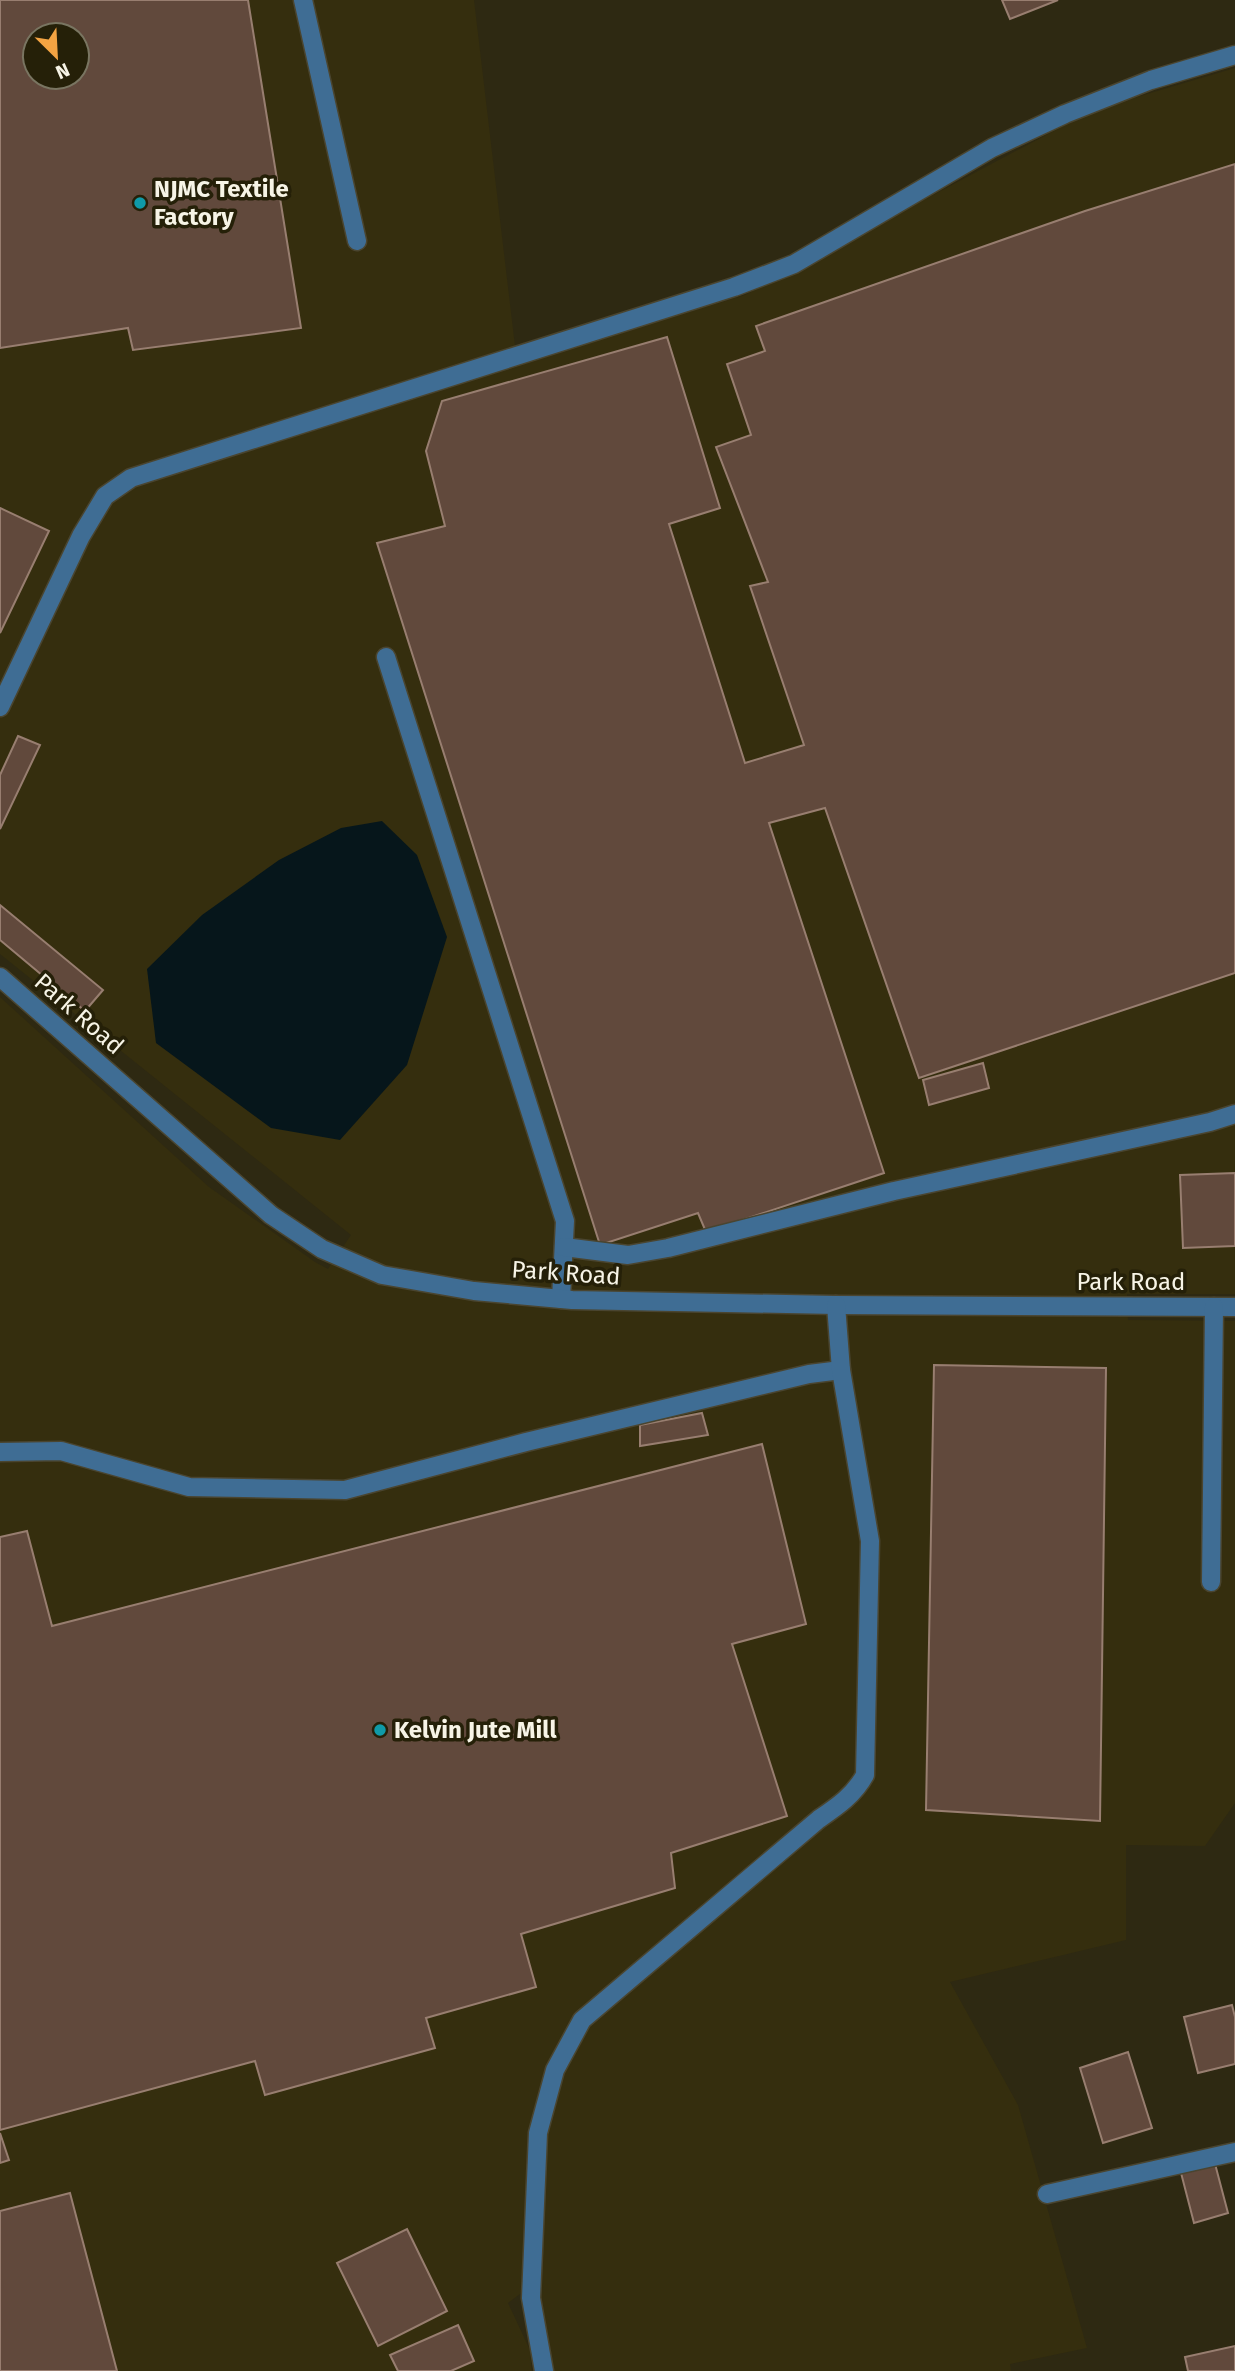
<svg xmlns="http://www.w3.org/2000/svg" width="1235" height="2371" font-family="'Fira Sans',sans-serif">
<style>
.built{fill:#352e0e;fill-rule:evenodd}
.water{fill:#06161b}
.building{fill:#61493c;stroke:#987e70;stroke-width:2;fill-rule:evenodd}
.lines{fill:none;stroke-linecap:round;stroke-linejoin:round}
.minor-casing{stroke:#4a4530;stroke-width:21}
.minor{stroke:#3f6d94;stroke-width:18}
.culture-dot{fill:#0f9aa8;stroke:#252008;stroke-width:2.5}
.labels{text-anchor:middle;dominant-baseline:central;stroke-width:7;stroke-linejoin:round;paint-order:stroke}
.poi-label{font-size:24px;font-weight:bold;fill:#f7f4e6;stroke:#252008;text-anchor:start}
.street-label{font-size:24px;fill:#f7f4e6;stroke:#252008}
</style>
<rect width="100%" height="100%" fill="#2e2912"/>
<path class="built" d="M0,0H474L517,363L745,295L1093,110L1235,68V1294H1127L1128,1320L1235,1321V1803L1205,1846L1126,1845V1940L950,1982L1018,2105L1087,2348L1010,2364L1011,2371H551L536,2282L508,2303L530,2350L532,2371H0V997L209,1187L315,1262L328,1269L351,1235L0,954ZM35,35H77V77H35Z"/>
<polygon class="water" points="382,821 417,855 447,937 407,1065 340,1140 271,1128 156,1043 147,969 202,915 279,860 341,828"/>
<g class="building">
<path d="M0,0H248L301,328L133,350L128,328L0,348ZM35,35H77V77H35Z"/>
<polygon points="1002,0 1058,0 1010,19"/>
<polygon points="1235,164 1235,973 919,1078 825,808 769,823 884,1173 706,1232 698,1213 600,1245 377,543 445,526 426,451 442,401 667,337 720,508 669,524 745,763 804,745 750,586 768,582 716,447 751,435 727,364 765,351 756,326 1085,211"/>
<polygon points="0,508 49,531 0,633"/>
<polygon points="18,736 40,745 0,829 0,775"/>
<polygon points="0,905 103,990 85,1011 0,940"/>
<polygon points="983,1063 989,1088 929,1105 923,1080"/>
<polygon points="1235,1173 1235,1246 1183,1248 1180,1175"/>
<polygon points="934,1365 1106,1368 1100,1821 926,1810"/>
<polygon points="702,1413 708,1435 640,1446 640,1425"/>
<polygon points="762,1444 806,1624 732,1644 787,1816 671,1853 675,1888 521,1934 536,1987 426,2018 435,2048 265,2095 255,2061 0,2130 0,1537 27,1531 52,1626"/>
<polygon points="1232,2005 1235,2017 1235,2064 1198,2073 1184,2017"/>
<polygon points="1128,2052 1152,2128 1103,2143 1080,2068"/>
<polygon points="0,2133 9,2160 0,2163"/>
<polygon points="1214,2160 1228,2213 1194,2223 1180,2169"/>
<polygon points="70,2193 117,2371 0,2371 0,2211"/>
<polygon points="407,2229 447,2311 378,2346 337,2263"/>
<polygon points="458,2325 474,2361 451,2371 398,2371 390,2355"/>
<polygon points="1235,2346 1235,2371 1188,2371 1185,2357"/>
</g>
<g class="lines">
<defs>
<g id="minor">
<polyline points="303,0 357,241"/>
<polyline points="386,657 565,1221 561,1299"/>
<polyline points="0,707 81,536 105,496 131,478 734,287 794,264 992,148 1065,114 1151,80 1235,55"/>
<polyline points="0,977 271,1215 322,1249 382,1275 474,1291 572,1300 836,1305 1235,1307"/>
<polyline points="564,1247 628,1255 668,1248 894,1191 1210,1122 1235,1114"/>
<polyline points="0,1452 61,1451 189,1487 345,1490 526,1442 809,1374 841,1370"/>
<polyline points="1211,1582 1214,1307"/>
<polyline points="1047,2194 1235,2152"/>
<path d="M544,2371L531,2298L538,2133L555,2070L582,2020L819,1819C838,1806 854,1795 865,1775L870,1541L841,1370L836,1305"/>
</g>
</defs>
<use href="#minor" class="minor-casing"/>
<use href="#minor" class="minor"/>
</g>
<g class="culture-dot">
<circle cx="140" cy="203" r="7"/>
<circle cx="380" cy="1730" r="7"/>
</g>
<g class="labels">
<g class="poi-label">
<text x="154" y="189">NJMC Textile<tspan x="154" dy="28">Factory</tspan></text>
<text x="394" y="1730">Kelvin Jute Mill</text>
</g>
<g class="street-label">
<text transform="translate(79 1014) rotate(41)">Park Road</text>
<text transform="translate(566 1273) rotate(4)">Park Road</text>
<text x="1131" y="1282">Park Road</text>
</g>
</g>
<g transform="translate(56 56) rotate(156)"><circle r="33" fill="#252008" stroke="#797561" stroke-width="2"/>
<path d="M0-5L12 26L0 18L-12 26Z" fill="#f4a443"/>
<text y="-10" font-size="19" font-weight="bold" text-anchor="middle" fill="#f7f4e6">N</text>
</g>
</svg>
